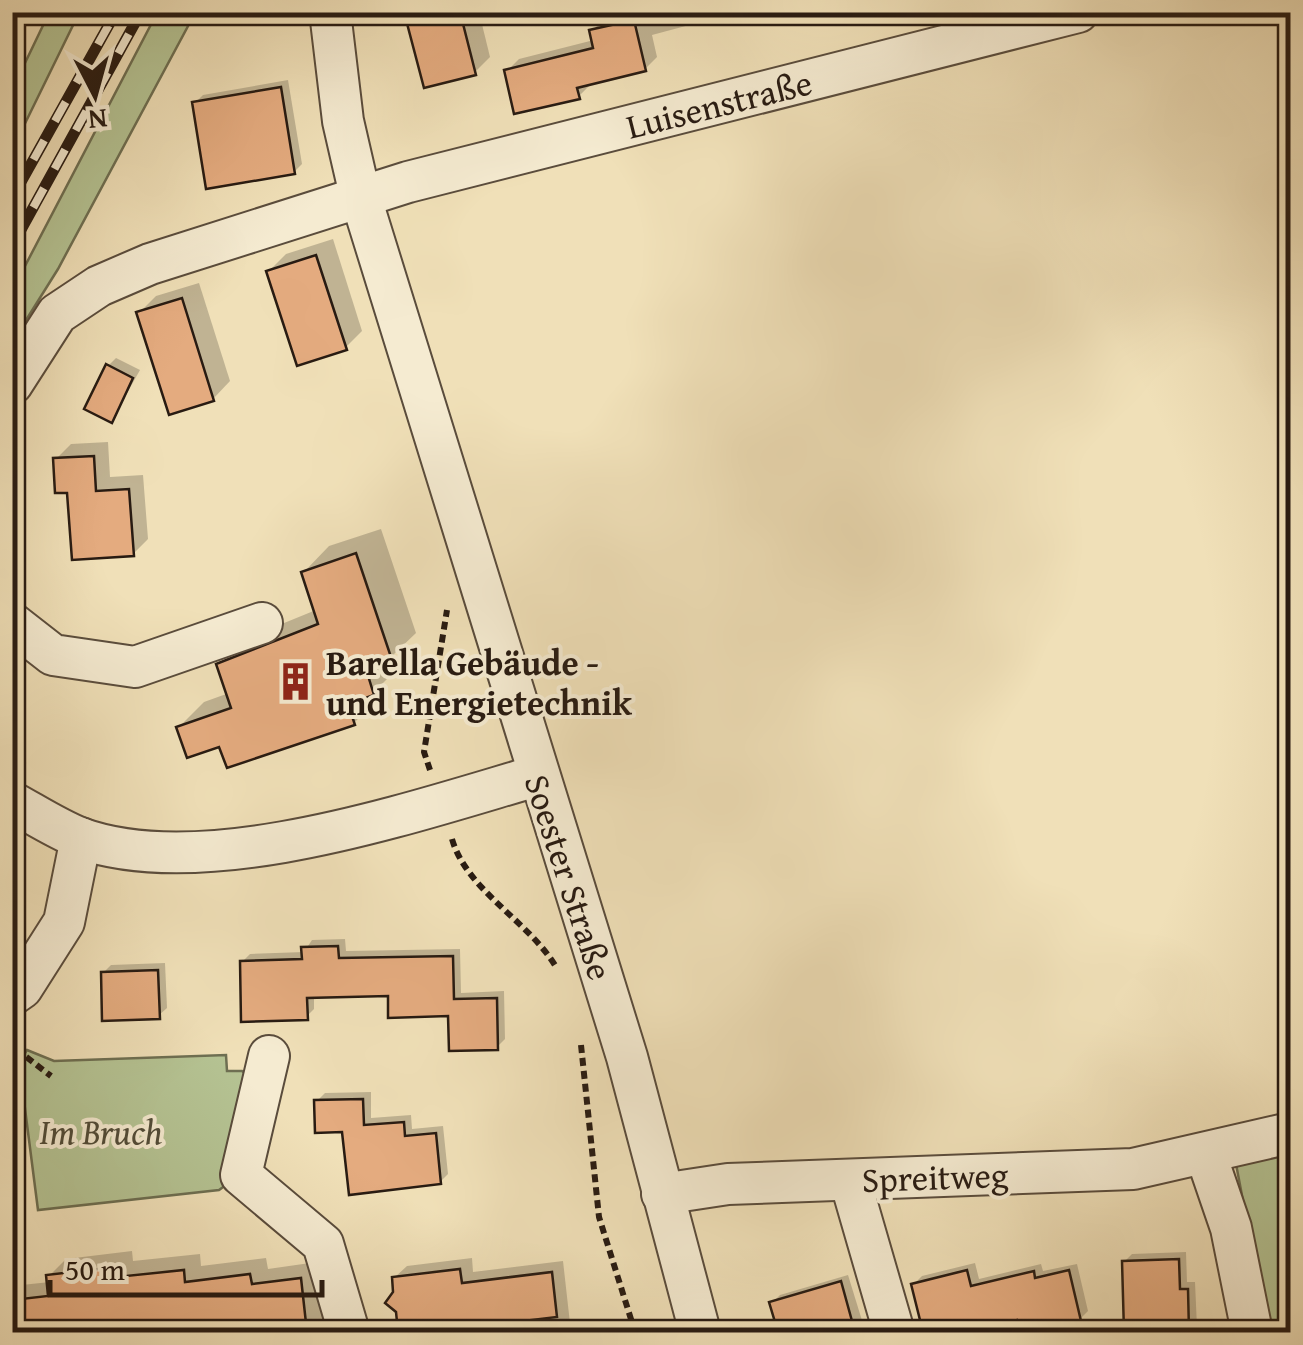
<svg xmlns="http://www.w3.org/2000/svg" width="1303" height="1345" font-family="'Gentium Book Plus',serif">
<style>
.green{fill:#b5c393;stroke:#6e6f52;stroke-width:2.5}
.shadow{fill:#0003}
.building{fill:#e4ab7f;stroke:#281b12;stroke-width:2.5}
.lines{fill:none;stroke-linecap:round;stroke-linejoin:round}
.minor-casing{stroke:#5a4c3c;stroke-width:44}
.path{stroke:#281b12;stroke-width:6;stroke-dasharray:8 5;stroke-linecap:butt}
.minor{stroke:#f5ebd1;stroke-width:40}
.rail-casing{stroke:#281b12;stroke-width:11}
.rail{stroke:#f5ebd1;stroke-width:8;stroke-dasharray:22;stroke-linecap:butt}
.labels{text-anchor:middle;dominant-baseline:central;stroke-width:8;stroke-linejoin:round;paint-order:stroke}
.street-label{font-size:35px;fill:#281b12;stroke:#f5ebd1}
.poi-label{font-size:35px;font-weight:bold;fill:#281b12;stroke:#f5ebd1;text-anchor:start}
.park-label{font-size:35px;font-style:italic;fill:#524d39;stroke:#f5ebd1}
</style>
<rect width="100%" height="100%" fill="#f0e0b8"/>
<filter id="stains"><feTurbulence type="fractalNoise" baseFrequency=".002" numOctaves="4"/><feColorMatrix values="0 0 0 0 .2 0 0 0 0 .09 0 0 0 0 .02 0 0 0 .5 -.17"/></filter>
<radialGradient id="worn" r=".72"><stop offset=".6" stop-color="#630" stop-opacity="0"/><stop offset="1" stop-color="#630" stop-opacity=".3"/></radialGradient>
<g class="green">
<polygon points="49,13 79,13 13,148 13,88"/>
<polygon points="157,13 195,13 58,269 13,341 13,289"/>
<polygon points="27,1050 54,1061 226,1055 227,1071 242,1071 255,1081 230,1182 219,1190 38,1210 19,1062"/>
<polygon points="1290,1152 1290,1332 1268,1332 1236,1164"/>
</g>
<g class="shadow">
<polygon points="407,12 479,12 490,57 474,73"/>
<polygon points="632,12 738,12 652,35 657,57 645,69 591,84 579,96 507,71 519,59 594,40 592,31 604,19"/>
<polygon points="288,80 302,164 294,172 195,103 203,95"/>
<polygon points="333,239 362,331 345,348 269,271 286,254"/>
<polygon points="199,283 230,381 213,399 139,313 156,296"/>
<polygon points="116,358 140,370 112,420 108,366"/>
<polygon points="108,442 110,477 143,475 148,539 133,554 70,490 56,459 71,444"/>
<polygon points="381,529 416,633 394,654 399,667 377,689 379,697 354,723 221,744 179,727 204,702 229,693 219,665 245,639 316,610 304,572 329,546"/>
<polygon points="345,939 346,951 460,949 461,993 504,991 505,1039 497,1047 450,1013 390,993 314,996 314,1009 306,1017 242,962 250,954 304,952 312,940"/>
<polygon points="165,963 167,1008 158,1016 103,973 111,965"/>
<polygon points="371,1092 371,1118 411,1115 412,1129 443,1126 448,1174 440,1182 344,1130 317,1101 325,1093"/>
<polygon points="19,1096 25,1147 12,1160 12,1097"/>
<polygon points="132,1251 133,1261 200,1254 201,1266 266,1258 268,1269 317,1262 325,1331 211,1332 210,1324 125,1332 124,1323 12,1332 12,1286 50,1282 49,1276 66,1259"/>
<polygon points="1186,1252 1187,1282 1195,1282 1197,1327 1205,1327 1206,1332 1127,1332 1124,1262 1132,1254"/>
<polygon points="472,1258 473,1272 563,1261 571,1332 431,1332 396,1292 394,1278 407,1266"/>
<polygon points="975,1263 979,1279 1041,1264 1043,1271 1077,1264 1088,1311 1080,1319 1023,1332 1018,1317 956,1332 926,1332 914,1284 922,1276"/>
<polygon points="848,1275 864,1327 858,1332 781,1332 772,1303 780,1295"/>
</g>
<g class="building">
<polygon points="404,12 460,12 476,75 424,88"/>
<polygon points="634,20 646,71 577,88 580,99 514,114 504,70 593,48 589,30"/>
<polygon points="281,87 295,174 206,189 192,102"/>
<polygon points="316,255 347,350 297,366 266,271"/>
<polygon points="182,298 214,401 169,415 136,312"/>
<polygon points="106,364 133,378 112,423 84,409"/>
<polygon points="94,456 96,491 129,489 134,556 72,560 67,493 55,493 53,458"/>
<polygon points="356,553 392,660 366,669 374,695 348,704 355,725 227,768 219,747 187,758 176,727 231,708 216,664 318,624 301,572"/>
<polygon points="338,946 339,958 453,956 454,999 497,998 498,1050 449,1051 448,1016 388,1018 388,996 307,998 308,1020 241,1022 240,961 302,959 301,947"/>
<polygon points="158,970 160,1019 102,1021 101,972"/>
<polygon points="363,1099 364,1125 404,1122 405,1136 436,1133 441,1184 349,1195 342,1132 315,1133 314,1100"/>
<polygon points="1179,1259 1180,1289 1188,1289 1189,1332 1124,1332 1122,1261"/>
<polygon points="116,1267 117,1277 184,1270 185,1282 250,1274 252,1284 301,1278 307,1332 209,1332 208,1327 122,1332 121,1326 74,1332 12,1332 12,1300 48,1296 46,1275"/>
<polygon points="460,1269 462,1283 552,1272 557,1317 531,1320 532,1332 398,1332 396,1312 385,1303 393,1292 392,1277"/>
<polygon points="967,1270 971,1286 1034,1271 1035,1278 1069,1270 1081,1321 1034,1332 1019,1332 1017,1320 967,1332 923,1332 911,1284"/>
<polygon points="841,1281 855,1332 778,1332 769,1302"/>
</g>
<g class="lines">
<defs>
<g id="minor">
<polyline points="330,12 343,121 360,195 627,1057 700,1332"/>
<polyline points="12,384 57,314 99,286 150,264 408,182 1078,12"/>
<polyline points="12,623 53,655 135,667 262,623"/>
<path d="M12,802C34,814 57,829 80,838C205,883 412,812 536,776"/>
<polyline points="12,995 22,988 64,922 81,838"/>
<polyline points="269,1056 241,1175 323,1244 349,1332"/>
<polyline points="1206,1155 1231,1228 1252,1332"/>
<polyline points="850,1180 894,1332"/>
<polyline points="662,1194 728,1184 1133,1169 1290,1133"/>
</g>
</defs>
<use href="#minor" class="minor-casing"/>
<g class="path">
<polyline points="12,752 24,765"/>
<polyline points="430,770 424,752 447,610"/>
<path d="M452,839C467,891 529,921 556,967"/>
<polyline points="581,1045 599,1217 635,1332"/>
<polyline points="16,1049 51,1076"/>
</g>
<use href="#minor" class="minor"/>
<defs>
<g id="rail">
<polyline points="12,198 116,12"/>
<polyline points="12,246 141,12"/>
</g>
</defs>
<use href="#rail" class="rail-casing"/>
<use href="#rail" class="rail"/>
</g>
<defs>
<symbol id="building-bare" viewBox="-9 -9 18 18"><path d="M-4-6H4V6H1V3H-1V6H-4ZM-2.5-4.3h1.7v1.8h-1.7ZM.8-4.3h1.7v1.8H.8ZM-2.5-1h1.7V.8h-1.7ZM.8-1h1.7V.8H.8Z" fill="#8f2418" stroke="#f5ebd1" stroke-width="2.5" paint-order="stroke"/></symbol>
</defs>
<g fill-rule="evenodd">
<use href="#building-bare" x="268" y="654" width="55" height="55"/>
</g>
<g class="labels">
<g class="street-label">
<text transform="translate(719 104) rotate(-14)">Luisenstraße</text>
<text transform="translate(569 877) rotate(72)">Soester Straße</text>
<text transform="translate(935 1177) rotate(-2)">Spreitweg</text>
</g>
<g class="poi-label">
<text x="326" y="662">Barella Gebäude -<tspan x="326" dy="40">und Energietechnik</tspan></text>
</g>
<g class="park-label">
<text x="101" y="1131">Im Bruch</text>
</g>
</g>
<rect width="1303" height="1345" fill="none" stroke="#f0e0b8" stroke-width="50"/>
<rect x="15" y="15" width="1273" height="1315" fill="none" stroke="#281b12" stroke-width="5"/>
<rect x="25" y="25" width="1253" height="1295" fill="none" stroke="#281b12" stroke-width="2.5"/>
<g transform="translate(95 95) rotate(174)" stroke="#f5ebd1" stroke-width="8" paint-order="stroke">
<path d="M0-8L18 38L0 25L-18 38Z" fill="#281b12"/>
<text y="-15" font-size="28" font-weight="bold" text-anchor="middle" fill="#281b12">N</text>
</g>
<path d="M50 1280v15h272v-15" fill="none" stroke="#281b12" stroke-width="5"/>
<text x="65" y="1280" font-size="30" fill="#281b12" stroke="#f5ebd1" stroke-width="8" paint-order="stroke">50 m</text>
<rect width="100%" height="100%" filter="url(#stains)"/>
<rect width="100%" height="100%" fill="url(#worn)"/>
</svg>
